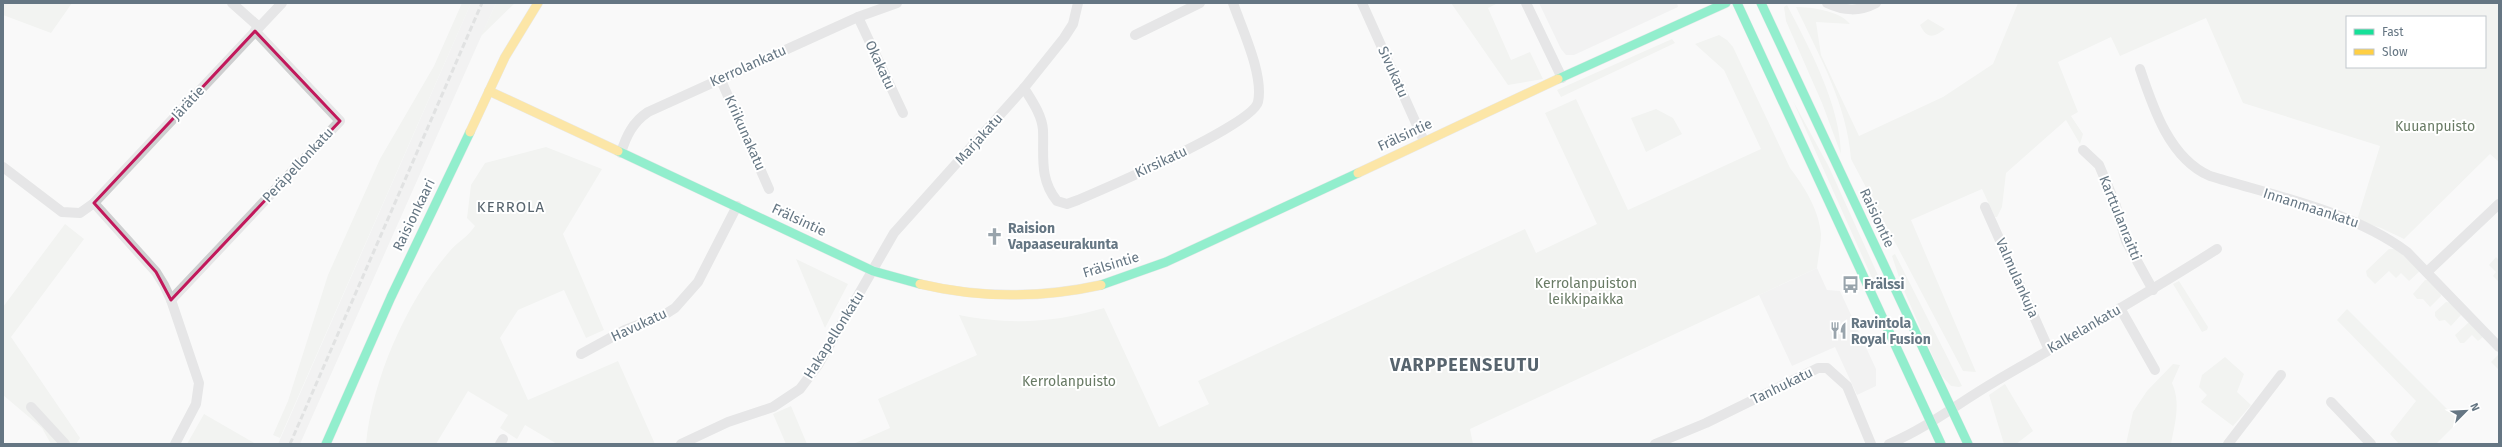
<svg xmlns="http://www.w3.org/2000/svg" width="2502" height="447" font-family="'Fira Sans',sans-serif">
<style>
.built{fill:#e8e9e9}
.green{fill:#e8ebe6;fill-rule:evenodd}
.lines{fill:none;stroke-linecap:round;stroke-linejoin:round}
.fast-casing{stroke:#d5d6d7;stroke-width:10}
.slow-casing{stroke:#d5d6d7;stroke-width:10}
.street{stroke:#cecfd0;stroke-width:10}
.fast{stroke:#16e098;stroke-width:9}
.slow{stroke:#ffcf43;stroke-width:9}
.rail{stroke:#c3c5c6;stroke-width:3;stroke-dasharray:6 3;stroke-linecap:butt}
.marked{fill:none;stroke:#c2185b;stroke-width:3;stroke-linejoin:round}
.labels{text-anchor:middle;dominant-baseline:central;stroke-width:4;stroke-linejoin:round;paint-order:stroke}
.street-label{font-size:14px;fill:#657683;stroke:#fff}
.park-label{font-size:14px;fill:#687a64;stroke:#fff}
.poi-label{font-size:14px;font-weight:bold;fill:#657683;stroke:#fff;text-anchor:start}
.neighbourhood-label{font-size:15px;letter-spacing:1px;fill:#57646e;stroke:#fff}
.district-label{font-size:18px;font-weight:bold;letter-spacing:1px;fill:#57646e;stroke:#fff}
</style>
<rect width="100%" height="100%" fill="#f9f9f9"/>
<g class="built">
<polygon points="471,3 496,3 300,444 278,444"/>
<polygon points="1539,3 1677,3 1678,7 1574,55 1566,55 1561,49"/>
<polygon points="1817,268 1827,290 1840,291 1876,369 1876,386 1857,395 1835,347 1792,366 1759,295"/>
</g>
<g class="green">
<polygon points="3,3 72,3 51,33 3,15"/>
<polygon points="462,3 471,3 280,438 273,435 288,401 328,275 380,159 434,66"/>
<polygon points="496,3 515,3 481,36"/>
<polygon points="1451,3 1498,3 1488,8 1511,60 1530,52 1543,79 1508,85"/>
<path d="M2018,3H2499V162L2490,154L2404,239L2381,228L2357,220L2380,146L2243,103L2206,18L2120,56L2111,37L2058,62L2078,112L2071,116L2083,134L2080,144L2066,120L2006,173L2002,207L1997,217H1995L1982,189L1911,220L1976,372L1963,371L1851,159C1847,105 1819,55 1796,7C1812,7 1840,11 1850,24L1816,22L1821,55L1859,136L1943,97L1993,64ZM2347,17H2485V67H2347Z"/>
<path d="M1787,5C1810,49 1840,105 1841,154L1822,103L1786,21L1784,7Z"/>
<path d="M1928,19L1945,29C1933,38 1927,39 1920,25Z"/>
<path d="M1719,35L1727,40L1733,47L1790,168C1804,186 1819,210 1821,234C1821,245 1818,258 1817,268L1470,429L1473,444H853L890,428L878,399L977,355L959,315C1012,325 1053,323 1104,308L1159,427L1209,404L1198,381L1525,229L1536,253L1597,224L1545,113L1576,99L1628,210L1761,149L1724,70L1695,44Z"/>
<polygon points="1672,39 1675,43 1561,97 1557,90"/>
<polygon points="1793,101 1829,167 1882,284 1876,287"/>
<polygon points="1656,109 1673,118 1682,134 1646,152 1631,118"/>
<path d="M546,147L602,169L563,234L604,330L586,338L564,290L518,310L500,338L528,400L618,361L655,444H557L525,425L517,439L500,428L508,415L468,391L436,444H366C372,380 407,300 449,252C457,242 468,237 475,226L467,218L471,185L485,163Z"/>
<polygon points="65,224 84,239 11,337 80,438 76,444 51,444 42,428 3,395 3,307"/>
<polygon points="2389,249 2396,249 2420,271 2409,281 2401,273 2396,278 2389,271 2375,284 2367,276 2366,271"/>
<polygon points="1895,254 1962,386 1959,387 1951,386 1941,375 1902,286 1892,256"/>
<polygon points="2496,257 2499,260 2499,282 2493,276 2496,272 2489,265"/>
<polygon points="796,259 848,284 825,328"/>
<polygon points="2425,280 2429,280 2440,292 2441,296 2430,307 2423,299 2417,299 2413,294"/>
<polygon points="2179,281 2208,327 2207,330 2202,332 2173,284"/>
<polygon points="2446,302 2452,303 2461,315 2451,326 2445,320 2439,321 2435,316 2435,312"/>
<polygon points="2347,309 2459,421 2436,444 2399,444 2390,434 2416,401 2337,320"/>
<polygon points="2468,323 2471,323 2483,337 2478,341 2472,335 2464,343 2460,343 2455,335"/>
<polygon points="2499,354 2499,370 2491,362"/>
<polygon points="2225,357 2244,374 2237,392 2251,405 2233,426 2201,402 2207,395 2199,387 2202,375"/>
<path d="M2173,364L2180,365L2172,383C2181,403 2175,423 2171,444H2126L2133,412L2147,391Z"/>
<polygon points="2005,384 2033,431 2016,444 2004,444 1989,395"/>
<polygon points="791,406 807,444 786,444 773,414"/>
<polygon points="204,414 256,444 187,444"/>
</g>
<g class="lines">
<defs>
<g id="fast">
<polyline points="1737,3 1941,444"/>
<polyline points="1761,3 1968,444"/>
<polyline points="1558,79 1726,3"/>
<polyline points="618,151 873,271 920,284"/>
<polyline points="1101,285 1166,262 1358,173"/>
<polyline points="326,444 391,297 470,132"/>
</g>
<g id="slow">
<polyline points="489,91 618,151"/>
<polyline points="470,132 505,57 538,3"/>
<polyline points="1358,173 1558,79"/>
<path d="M920,284C979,298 1042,298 1101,285"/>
</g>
</defs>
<use href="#fast" class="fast-casing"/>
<use href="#slow" class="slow-casing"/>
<g class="street">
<polyline points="232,3 259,27"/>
<polyline points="1362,3 1424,141"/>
<polyline points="1526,3 1562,78"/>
<path d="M1827,3C1844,11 1859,12 1876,3"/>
<polyline points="858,17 903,113"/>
<polyline points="1135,35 1200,3"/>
<path d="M2140,69C2153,108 2170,159 2210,176C2275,196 2352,211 2407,252L2499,347"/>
<polyline points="720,78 769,189"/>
<path d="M1024,88C1032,101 1042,115 1043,130C1044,156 1039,179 1057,201L1067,204L1078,200C1106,188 1253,125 1258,102C1264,75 1242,29 1233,3"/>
<polyline points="2083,150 2099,165 2115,203 2126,241 2153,290"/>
<path d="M621,153C626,136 633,122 648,112L858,17L897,3"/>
<polyline points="3,167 62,212 80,213 94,203 282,3"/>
<polyline points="94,203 156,272 164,285 171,300 199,383 196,404 175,444"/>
<polyline points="1985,207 2049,350"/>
<polyline points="2427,272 2499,204"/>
<polyline points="171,300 340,121 255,31"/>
<polyline points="2120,308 2155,370"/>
<polyline points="581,354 625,330 664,315 675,308 698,282 737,206"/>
<polyline points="2331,402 2371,444"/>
<polyline points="31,407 65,444"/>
<polyline points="500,444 503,439"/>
<polyline points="681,444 728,422 773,407 800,389 818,365 894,233 1024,88 1064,38 1073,24 1078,3"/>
<polyline points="1655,444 1706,423 1810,372 1818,368 1827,368 1847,386 1871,444"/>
<path d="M1889,444C1927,428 1960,402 1996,381C2070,338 2145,295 2217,249"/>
<polyline points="2228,444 2281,375"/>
</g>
<use href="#fast" class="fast"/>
<use href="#slow" class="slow"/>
<polyline class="rail" points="290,444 482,3"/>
</g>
<path d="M0 0H2502V447H0ZM255,31L340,121L171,300L156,272L94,203Z" fill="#f9f9f9" fill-opacity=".55" fill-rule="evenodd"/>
<path class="marked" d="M255,31L340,121L171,300L156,272L94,203Z"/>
<defs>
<symbol id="church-bare" viewBox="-9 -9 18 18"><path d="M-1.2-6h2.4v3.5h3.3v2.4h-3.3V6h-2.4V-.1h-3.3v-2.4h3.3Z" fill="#99a4ac" stroke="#fff" stroke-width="2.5" paint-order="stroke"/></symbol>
<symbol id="bus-bare" viewBox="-9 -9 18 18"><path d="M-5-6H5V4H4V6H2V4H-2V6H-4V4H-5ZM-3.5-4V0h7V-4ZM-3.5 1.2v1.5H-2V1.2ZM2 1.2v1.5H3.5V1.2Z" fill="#99a4ac" stroke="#fff" stroke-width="2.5" paint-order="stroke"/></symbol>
<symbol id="restaurant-bare" viewBox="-9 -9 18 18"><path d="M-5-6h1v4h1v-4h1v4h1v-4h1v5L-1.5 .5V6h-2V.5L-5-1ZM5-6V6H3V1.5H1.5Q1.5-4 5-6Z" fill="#99a4ac" stroke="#fff" stroke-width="2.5" paint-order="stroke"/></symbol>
</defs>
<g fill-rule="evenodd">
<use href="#church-bare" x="982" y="224" width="25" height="25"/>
<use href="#bus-bare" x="1838" y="272" width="25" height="25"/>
<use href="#restaurant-bare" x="1826" y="318" width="25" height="25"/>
</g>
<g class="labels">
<g class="street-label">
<text transform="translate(880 65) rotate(65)">Okakatu</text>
<text transform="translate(748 66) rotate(-24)">Kerrolankatu</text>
<text transform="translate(1393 72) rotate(66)">Sivukatu</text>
<text transform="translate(188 103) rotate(-47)">Järätie</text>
<text transform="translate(745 133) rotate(66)">Kriikunakatu</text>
<text transform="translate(1405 135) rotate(-25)">Frälsintie</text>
<text transform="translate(979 139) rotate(-48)">Marjakatu</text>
<text transform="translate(1161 162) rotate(-25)">Kirsikatu</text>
<text transform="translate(298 165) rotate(-47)">Peräpellonkatu</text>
<text transform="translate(2311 208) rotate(18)">Innanmaankatu</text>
<text transform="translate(414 215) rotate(-64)">Raisionkaari</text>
<text transform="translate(1877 218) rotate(65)">Raisiontie</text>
<text transform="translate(2120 218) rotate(68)">Karttulanraitti</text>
<text transform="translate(799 220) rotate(25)">Frälsintie</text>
<text transform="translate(1111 265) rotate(-17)">Frälsintie</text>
<text transform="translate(2017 278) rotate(66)">Valmulankuja</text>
<text transform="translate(639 325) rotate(-25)">Havukatu</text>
<text transform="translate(2084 329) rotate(-30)">Kalkelankatu</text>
<text transform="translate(834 335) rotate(-58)">Hakapellonkatu</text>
<text transform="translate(1782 386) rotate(-26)">Tanhukatu</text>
</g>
<g class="park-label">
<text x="2435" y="126">Kuuanpuisto</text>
<text x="1586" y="283">Kerrolanpuiston<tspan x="1586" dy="16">leikkipaikka</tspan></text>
<text x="1069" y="381">Kerrolanpuisto</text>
</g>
<g class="poi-label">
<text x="1008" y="228">Raision<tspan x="1008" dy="16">Vapaaseurakunta</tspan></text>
<text x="1864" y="284">Frälssi</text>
<text x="1851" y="323">Ravintola<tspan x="1851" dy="16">Royal Fusion</tspan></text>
</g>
<g class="neighbourhood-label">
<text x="511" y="207">KERROLA</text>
</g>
<g class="district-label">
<text x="1465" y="365">VARPPEENSEUTU</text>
</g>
</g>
<rect width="2502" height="447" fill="none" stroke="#657683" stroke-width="8"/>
<rect x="2346" y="16" width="140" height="52" fill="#ffffff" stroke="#c1c8cd"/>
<rect x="2354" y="29" width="20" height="6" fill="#16e098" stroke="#c1c8cd"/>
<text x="2382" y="36" font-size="12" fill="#657683">Fast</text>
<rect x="2354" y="49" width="20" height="6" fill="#ffcf43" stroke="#c1c8cd"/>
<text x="2382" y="56" font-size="12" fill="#657683">Slow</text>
<g transform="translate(2466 411) rotate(66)" stroke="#ffffff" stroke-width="3" paint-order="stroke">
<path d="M0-3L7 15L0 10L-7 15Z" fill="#657683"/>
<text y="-6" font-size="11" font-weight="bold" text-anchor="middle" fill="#657683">N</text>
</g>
</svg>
